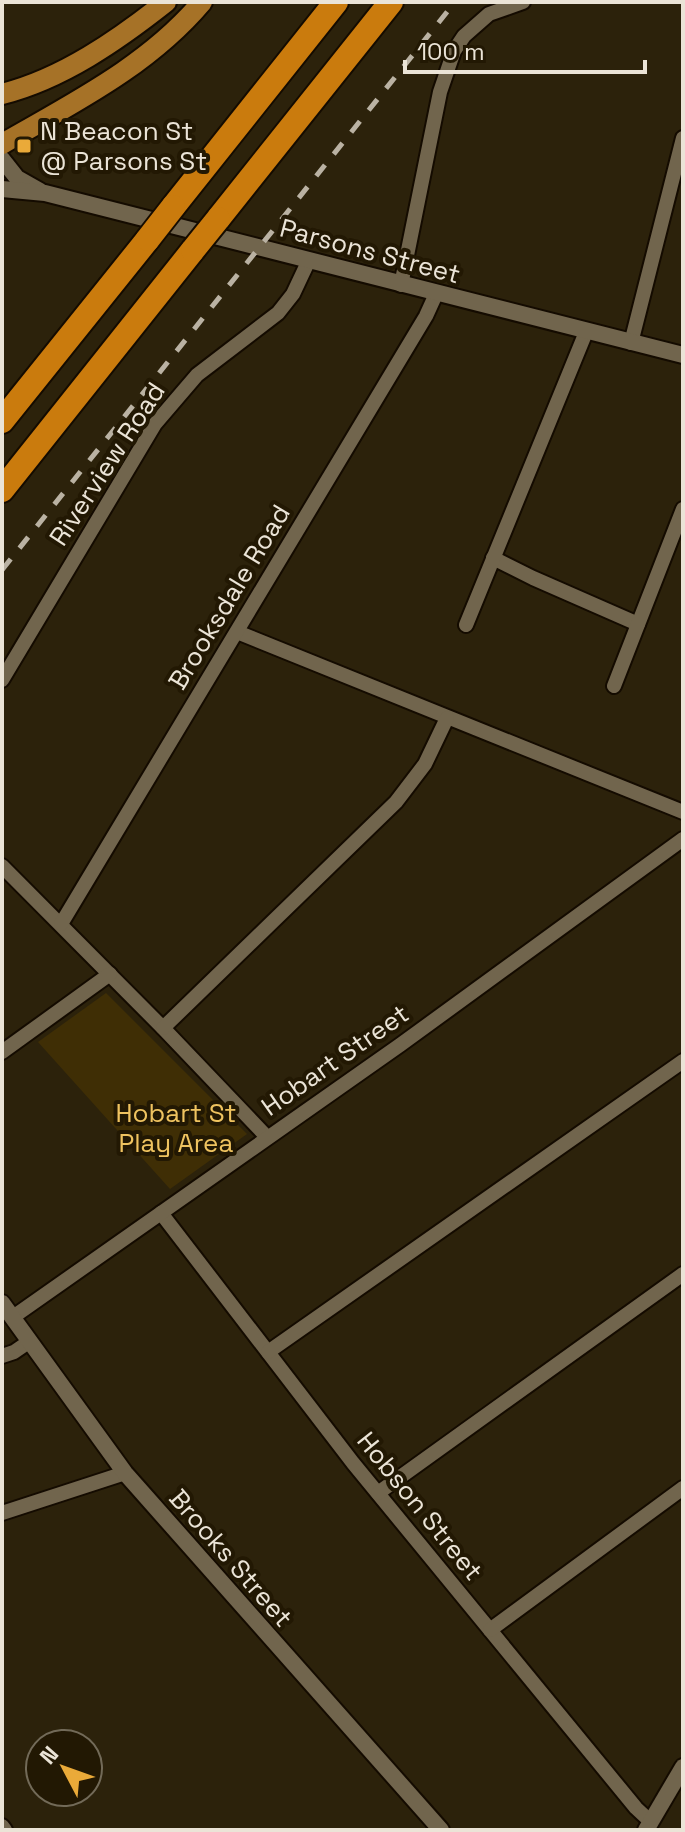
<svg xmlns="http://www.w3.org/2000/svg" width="685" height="1832" font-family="'Space Grotesk',sans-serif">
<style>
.green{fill:#3f2e05}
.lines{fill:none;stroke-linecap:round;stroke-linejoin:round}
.minor-casing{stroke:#140b00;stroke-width:18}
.tertiary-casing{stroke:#140b00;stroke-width:20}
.primary-casing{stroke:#140b00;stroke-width:24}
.motorway-casing{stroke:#140b00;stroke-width:28}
.minor{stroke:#71654d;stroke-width:14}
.tertiary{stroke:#71654d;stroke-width:16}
.primary{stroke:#a67227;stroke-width:20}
.motorway{stroke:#ca7b0d;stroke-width:24}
.rail{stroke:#bab2a3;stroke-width:5;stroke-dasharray:14 14;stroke-linecap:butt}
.motorway-bridge-casing{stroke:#140b00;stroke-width:28;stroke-linecap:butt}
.motorway-bridge{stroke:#ca7b0d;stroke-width:24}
.poi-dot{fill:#eaaa39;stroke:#221803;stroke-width:3}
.labels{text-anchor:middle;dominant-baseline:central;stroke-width:8;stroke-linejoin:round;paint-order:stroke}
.poi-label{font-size:26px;fill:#ebe4d7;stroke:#221803;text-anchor:start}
.street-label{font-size:26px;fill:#ebe4d7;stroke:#221803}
.park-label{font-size:26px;fill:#efc360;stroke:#221803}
</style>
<rect width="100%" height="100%" fill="#2c220b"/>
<polygon class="green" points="106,993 247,1134 170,1189 38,1042"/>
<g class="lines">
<defs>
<g id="minor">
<polyline points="401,285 440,92 454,51 464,36 489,14 523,2"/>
<polyline points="631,343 683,138"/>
<polyline points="493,558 533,578 638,624"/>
<polyline points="466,625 586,332"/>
<polyline points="237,632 683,812"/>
<polyline points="2,680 155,424 197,375 278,313 293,294 309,260"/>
<polyline points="614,686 683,509"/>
<polyline points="2,866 163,1028 267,1137"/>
<polyline points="61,924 426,316 436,294"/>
<polyline points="163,1028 396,802 425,764 447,718"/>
<polyline points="2,1052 110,974"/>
<polyline points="161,1213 353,1463 636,1808 651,1822"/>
<polyline points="13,1317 400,1045 683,839"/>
<polyline points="268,1352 683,1061"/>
<polyline points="2,1356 14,1352 30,1341"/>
<polyline points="378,1493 683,1274"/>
<polyline points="2,1513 125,1473"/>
<polyline points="490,1630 683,1488"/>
<polyline points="2,1826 5,1830"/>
</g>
<g id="tertiary">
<polyline points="2,159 17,178 40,191"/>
<polyline points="2,189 45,193 683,355"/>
<polyline points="2,1303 125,1473 441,1830"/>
<polyline points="646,1830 683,1767"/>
</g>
<g id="primary">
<path d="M2,94C62,79 118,40 166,2"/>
<path d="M2,144C73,103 148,66 202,2"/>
</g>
<g id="motorway">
<polyline points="173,207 336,2"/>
<polyline points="218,219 391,2"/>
<polyline points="2,421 148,239"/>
<polyline points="2,490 193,250"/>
</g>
</defs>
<use href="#minor" class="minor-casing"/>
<use href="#tertiary" class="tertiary-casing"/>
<use href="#primary" class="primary-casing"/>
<use href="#motorway" class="motorway-casing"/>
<use href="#minor" class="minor"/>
<use href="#tertiary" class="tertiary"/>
<use href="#primary" class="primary"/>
<use href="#motorway" class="motorway"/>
<polyline class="rail" points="2,570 455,2"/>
<defs>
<g id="motorway-bridge">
<polyline points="148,239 173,207"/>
<polyline points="193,250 218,219"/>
</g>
</defs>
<use href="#motorway-bridge" class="motorway-bridge-casing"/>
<use href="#motorway-bridge" class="motorway-bridge"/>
</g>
<rect class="poi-dot" x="16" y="138" width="16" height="16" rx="4"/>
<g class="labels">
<g class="poi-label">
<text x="40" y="131">N Beacon St<tspan x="40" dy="30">@ Parsons St</tspan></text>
</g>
<g class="street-label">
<text transform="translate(370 251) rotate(15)">Parsons Street</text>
<text transform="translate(107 464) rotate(-57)">Riverview Road</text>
<text transform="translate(229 597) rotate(-59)">Brooksdale Road</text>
<text transform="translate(335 1060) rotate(-35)">Hobart Street</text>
<text transform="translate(420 1506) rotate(51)">Hobson Street</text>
<text transform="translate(231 1558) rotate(49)">Brooks Street</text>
</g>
<g class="park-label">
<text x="176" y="1113">Hobart St<tspan x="176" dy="30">Play Area</tspan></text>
</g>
</g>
<rect width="685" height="1832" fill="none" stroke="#ebe4d7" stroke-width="8"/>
<g transform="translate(64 1768) rotate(311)"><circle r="38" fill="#221803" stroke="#726a58" stroke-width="2"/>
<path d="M0-6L14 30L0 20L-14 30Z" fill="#eaaa39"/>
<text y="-12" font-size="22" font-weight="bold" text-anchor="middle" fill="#ebe4d7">N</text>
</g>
<path d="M405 60v12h240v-12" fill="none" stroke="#ebe4d7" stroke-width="4"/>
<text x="417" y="60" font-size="24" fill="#ebe4d7" stroke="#221803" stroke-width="6" paint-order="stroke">100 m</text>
</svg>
